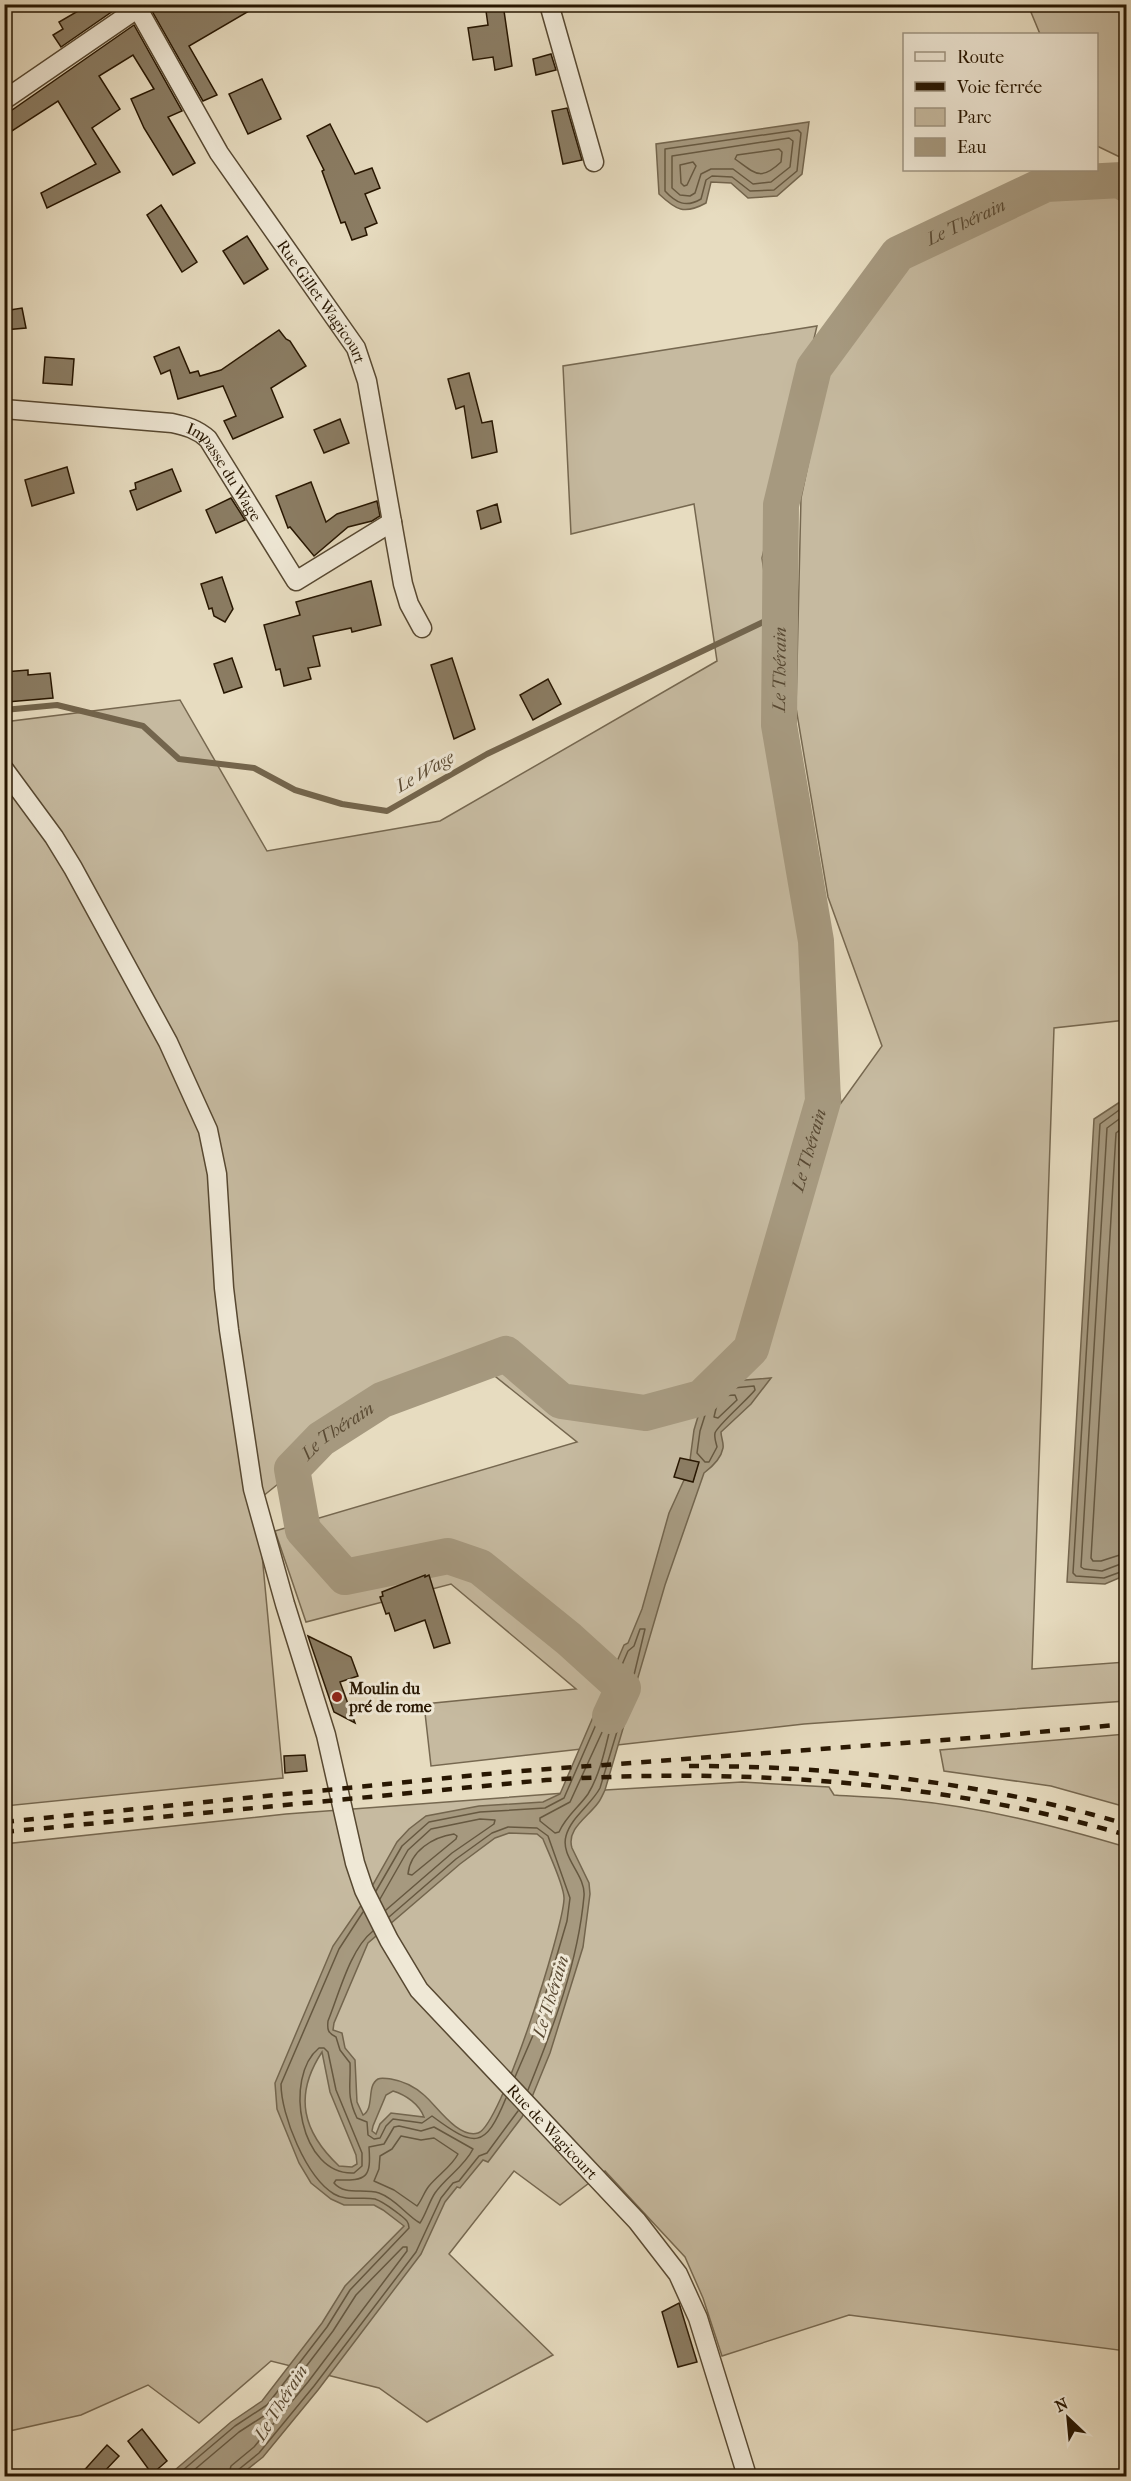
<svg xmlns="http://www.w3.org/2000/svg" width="1131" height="2481" font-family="'IM FELL French Canon',serif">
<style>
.green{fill:#c6baa0;stroke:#766850;stroke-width:1.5}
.water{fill:#a6997f;stroke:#73654d;stroke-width:1.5;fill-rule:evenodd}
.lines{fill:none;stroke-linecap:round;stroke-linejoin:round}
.shore{stroke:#665840;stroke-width:1.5}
.stream{stroke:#73654d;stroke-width:6}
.river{stroke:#a6997f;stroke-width:36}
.building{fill:#8b7d64;stroke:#271601;stroke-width:1.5}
.minor-casing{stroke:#574831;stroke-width:21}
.minor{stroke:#efe8d6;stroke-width:18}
.rail{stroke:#271601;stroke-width:4.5;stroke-dasharray:10 10;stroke-linecap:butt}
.poi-dot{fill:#8f2418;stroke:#efe8d6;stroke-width:2}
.labels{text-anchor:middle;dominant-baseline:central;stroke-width:6;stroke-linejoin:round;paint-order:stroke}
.street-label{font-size:16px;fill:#271601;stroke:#efe8d6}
.poi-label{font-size:16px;font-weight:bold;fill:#271601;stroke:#efe8d6;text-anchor:start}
.water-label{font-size:18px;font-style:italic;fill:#5a4a33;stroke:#efe8d6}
</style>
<rect width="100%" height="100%" fill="#e7dcc0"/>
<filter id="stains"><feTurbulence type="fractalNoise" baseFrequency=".00333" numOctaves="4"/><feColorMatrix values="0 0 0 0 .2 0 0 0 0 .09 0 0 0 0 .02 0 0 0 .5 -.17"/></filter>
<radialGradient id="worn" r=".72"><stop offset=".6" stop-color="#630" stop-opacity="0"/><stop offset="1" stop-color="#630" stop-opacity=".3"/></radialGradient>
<g class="green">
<polygon points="1028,5 1126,5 1126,160 1097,146 1096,34 1040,34"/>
<polygon points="1051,194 1117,194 1126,201 1126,1020 1054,1028 1032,1669 1126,1662 1126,1701 804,1724 431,1766 424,1704 576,1689 451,1584 306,1622 275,1531 577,1442 481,1365 382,1400 257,1501 283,1778 5,1806 4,722 180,700 267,851 440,821 717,661 694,504 571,534 563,366 817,326 762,558 841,1103 882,1046 828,897 796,708 801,498 830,360 905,262"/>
<polygon points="1126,1734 1126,1807 1051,1786 944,1771 940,1750"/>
<path d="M742,1782L829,1787L834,1795C858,1797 883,1797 907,1800C982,1807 1055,1826 1126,1847V2351L849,2315L722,2356L703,2298L685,2257L605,2171L560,2205L514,2171L449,2254L553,2355L427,2422L379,2388L271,2361L199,2423L148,2385L81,2415L5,2432L4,1844L286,1814L605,1790Z"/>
</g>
<g class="water">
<path d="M809,122L802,174L777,196L748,198L731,183L711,182L706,203C684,215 676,210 659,194L656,144Z"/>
<polygon points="1126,1098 1126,1575 1105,1584 1067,1582 1094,1119"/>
<path d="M771,1378L751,1404L721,1432C721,1438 724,1443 723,1448C721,1459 712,1467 704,1473L665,1585L605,1790C603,1794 601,1799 598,1803C588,1817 566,1829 572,1848L589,1883L590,1894L583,1947L550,2053L532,2097L522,2117L488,2162L483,2160L460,2188L457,2187L445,2202L421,2254L318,2390L263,2457L239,2476H168L231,2422L262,2401L322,2323L345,2286L404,2226L383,2210L374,2205H344L331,2199L311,2183L299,2163L277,2109L275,2083L333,1946L362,1904L397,1842L409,1829L426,1816L479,1806L543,1802L560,1794L624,1645L628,1643L642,1609L669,1513L684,1480L693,1481L698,1463L690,1460L694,1430L708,1383ZM509,1833L537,1834L543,1839C548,1852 565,1887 564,1899C563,1929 501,2126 478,2133C458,2139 436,2105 424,2095C415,2087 403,2081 391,2079C387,2079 382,2077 378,2079C366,2086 375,2108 363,2115L357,2102L355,2060L345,2048L342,2033L333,2030L334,2023L368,1943L460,1864L495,1838ZM322,2052L330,2092L356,2155L357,2164L352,2167L339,2166C303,2132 293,2096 322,2052ZM393,2091C406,2095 419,2104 424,2117L391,2113L380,2124L376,2134L372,2131L373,2126L386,2095Z"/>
</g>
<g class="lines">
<g class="shore">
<path d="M798,130L801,133L797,171L774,190L750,191L732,177L712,176L706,180L701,199C686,208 676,203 665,191V149Z"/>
<polygon points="789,138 793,141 790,167 771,182 753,184 733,169 711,169 701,174 695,193 690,196 680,195 672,188 672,156"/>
<path d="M779,149L782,152L781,162C760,182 755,173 735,159L737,155Z"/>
<polygon points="693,162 696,166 687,185 684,186 681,183 680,165"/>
<polyline points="1126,1105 1100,1124 1073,1573 1076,1576 1104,1578 1126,1570"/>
<polyline points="1126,1114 1107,1128 1081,1567 1084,1569 1102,1571 1126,1562"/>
<polyline points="1126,1125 1116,1133 1091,1558 1093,1561 1101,1561 1126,1553"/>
<path d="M754,1386L755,1390C748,1399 717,1426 715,1433C714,1438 716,1442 717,1447L709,1462H705L697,1453L700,1431L713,1390Z"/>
<polygon points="735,1395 737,1400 718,1418 714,1417 719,1396"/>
<path d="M609,1717L612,1721C606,1744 601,1773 588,1794C579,1807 566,1816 559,1832L555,1833L540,1821V1818L570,1802Z"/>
<path d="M454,1834L457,1836L456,1839L412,1875L408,1874C410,1851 433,1837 454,1834Z"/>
<path d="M376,1891L402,1846L429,1822L480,1812L545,1808L564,1798L628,1651L634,1646L640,1629H645L634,1675L600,1788C591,1805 571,1817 566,1836C560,1857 586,1875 584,1896C578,1963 553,2028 528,2090"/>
<polyline points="380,1899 408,1850 431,1829 480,1819 495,1820 494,1824 452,1853 386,1910"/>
<polyline points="389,1917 456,1859 492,1833 508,1827 537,1828 548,1836 570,1898 567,1921 534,2033 515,2077"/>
<path d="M373,1931C350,1949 339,1994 328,2021C327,2030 328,2033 336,2037L340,2050L350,2063C351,2086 346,2095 357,2118L367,2122L368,2135L374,2139L380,2138L386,2126L393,2119L422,2123L432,2116C475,2148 485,2149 506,2098"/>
<path d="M319,2048H324L328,2052L336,2090L362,2153V2166L354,2173C300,2176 283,2077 319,2048Z"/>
<path d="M399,2126L421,2131L434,2127L473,2149C464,2167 446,2177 435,2193C429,2202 426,2214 420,2223C406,2215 396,2199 379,2193C363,2188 345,2196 334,2183L336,2180C368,2181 371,2177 369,2147L384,2144L394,2127Z"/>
<path d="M401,2136L421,2140L434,2138L458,2154C452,2166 438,2175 429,2186C424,2192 422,2200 417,2206L394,2190L374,2181L379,2169L380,2156L392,2149Z"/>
<path d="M176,2476L235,2426L267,2405L327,2327L350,2290L409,2228C409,2221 405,2219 399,2214C392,2209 384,2202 375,2199C361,2196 347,2202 334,2194C306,2177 281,2115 281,2084L339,1949L363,1912"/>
<polyline points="187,2476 239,2432 273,2410 333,2331 356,2295 403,2247 407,2247 407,2251 308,2382 254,2447 231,2466 228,2476"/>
<polyline points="236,2476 238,2470 259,2453 314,2386 416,2252 441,2198 453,2183 459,2181 479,2156 487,2153 518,2111"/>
</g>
<polyline class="stream" points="4,710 57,705 143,726 179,759 254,768 295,790 342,804 387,811 487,754 780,614"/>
<path class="river" id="s1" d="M610,1716L623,1688L569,1639L480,1567L448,1556L345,1577L303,1530L292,1469L321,1439L382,1400L506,1354L561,1401L645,1413L701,1398L751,1349L823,1101L816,941L779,725L781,505L814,368L898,254L1046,184L1122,180L1126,184"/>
</g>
<g class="building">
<polygon points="90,4 123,4 61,47 53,35 63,29 59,22"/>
<polygon points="155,4 261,4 189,46 217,95 203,101 152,11"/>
<polygon points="485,4 503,4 512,66 495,70 493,57 473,60 468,28 488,25"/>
<polygon points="134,25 182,111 168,117 195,163 173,175 144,128 131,99 154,89 133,55 99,76 120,109 92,128 120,172 47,208 41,193 96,164 58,101 12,131 5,115"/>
<polygon points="551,54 556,70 536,75 533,59"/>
<polygon points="262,79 281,119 248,134 229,94"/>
<polygon points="567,108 582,160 563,164 552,111"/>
<polygon points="330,124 355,174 372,168 380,188 365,194 377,223 365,228 367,235 352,240 345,222 341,223 322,171 324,170 307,136"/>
<polygon points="161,205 197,262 182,272 147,215"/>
<polygon points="247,236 268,269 244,284 223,251"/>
<polygon points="22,308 26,328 4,330 4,311"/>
<polygon points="279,330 286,339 290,341 306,366 271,388 283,417 233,439 224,421 236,416 223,386 178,399 170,370 161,374 154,357 179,347 190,373 198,371 200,376 221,370"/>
<polygon points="45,357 74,359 72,385 43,383"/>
<polygon points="469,373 482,423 492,421 497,452 472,458 464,406 456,409 448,379"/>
<polygon points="340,419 349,443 324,453 314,430"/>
<polygon points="67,467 74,493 32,506 25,480"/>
<polygon points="172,469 181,491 137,510 130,491 136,489 135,483"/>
<polygon points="311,482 326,522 337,514 377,501 380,516 372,521 348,527 314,556 290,527 288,528 276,496"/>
<polygon points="231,498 245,520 216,533 206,510"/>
<polygon points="497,504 501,522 481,529 477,511"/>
<polygon points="222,577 233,609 225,622 214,616 212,608 209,609 201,584"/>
<polygon points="371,581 381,625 352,632 351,628 313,636 320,666 308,668 311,679 284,686 280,669 276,670 264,625 300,615 296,602"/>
<polygon points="232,658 242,687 224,693 214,664"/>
<polygon points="452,658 475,729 454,739 431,665"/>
<polygon points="28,670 28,675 50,673 53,698 7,702 4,672"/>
<polygon points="548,679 561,704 533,720 520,695"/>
<polygon points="680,1458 699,1462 693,1482 674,1477"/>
<polygon points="425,1575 425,1577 429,1575 450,1643 434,1648 425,1620 395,1631 389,1613 386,1614 380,1597 383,1596 382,1592"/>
<polygon points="308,1636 351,1657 358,1676 340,1682 355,1723 334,1712"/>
<polygon points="305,1755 307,1771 285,1773 284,1756"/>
<polygon points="679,2303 697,2362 678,2367 662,2312"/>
<polygon points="142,2429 167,2461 152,2474 128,2441"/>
<polygon points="107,2445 119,2456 100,2476 79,2476"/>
</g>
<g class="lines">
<defs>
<g id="minor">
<polyline points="549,4 594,162"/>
<path id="s2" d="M138,9L219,153L356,348L367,381L403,584L409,604L422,628"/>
<polyline points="4,100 144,4"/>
<path id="s3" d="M4,409L172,423C186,426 197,429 208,439L296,581L392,522"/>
<path id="s4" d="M4,769L54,837L73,868L168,1042L208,1130L217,1174L224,1288L229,1330L253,1489L285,1604L326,1735L355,1863L364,1890L389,1940L419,1990L637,2221L678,2274L698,2318L747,2476"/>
</g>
</defs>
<use href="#minor" class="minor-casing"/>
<use href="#minor" class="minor"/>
<g class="rail">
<path d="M689,1766C837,1766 984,1782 1126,1824"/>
<polyline points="4,1822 508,1772 984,1737 1126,1724"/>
<path d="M4,1832L546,1780C740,1768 940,1780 1126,1835"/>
</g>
</g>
<circle class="poi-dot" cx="337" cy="1697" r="6"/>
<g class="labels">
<g class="street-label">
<text stroke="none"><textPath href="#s2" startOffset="346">Rue Gillet Wagicourt</textPath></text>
<text stroke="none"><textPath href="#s3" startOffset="244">Impasse du Wage</textPath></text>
<text stroke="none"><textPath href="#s4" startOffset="1503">Rue de Wagicourt</textPath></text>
</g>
<g class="poi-label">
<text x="349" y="1688">Moulin du<tspan x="349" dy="18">pré de rome</tspan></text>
</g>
<g class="water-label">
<text stroke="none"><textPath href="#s1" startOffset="2229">Le Thérain</textPath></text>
<text stroke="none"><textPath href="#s1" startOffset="1707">Le Thérain</textPath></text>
<text transform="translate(425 772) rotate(-30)">Le Wage</text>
<text stroke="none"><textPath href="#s1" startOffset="1221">Le Thérain</textPath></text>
<text stroke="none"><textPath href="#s1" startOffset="542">Le Thérain</textPath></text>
<text transform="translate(551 1997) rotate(-73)">Le Thérain</text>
<text transform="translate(281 2403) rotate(-58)">Le Thérain</text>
</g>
</g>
<rect width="1131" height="2481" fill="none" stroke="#e7dcc0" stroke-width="24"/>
<rect x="6" y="6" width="1119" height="2469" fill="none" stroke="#271601" stroke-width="3"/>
<rect x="12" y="12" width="1107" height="2457" fill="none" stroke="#271601" stroke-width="1.5"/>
<rect x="903" y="33" width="195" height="138" fill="#efe8d6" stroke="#9f9481" stroke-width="1.5"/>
<rect x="915" y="52" width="30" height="9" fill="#efe8d6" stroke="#9f9481" stroke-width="1.5"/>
<text x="957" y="63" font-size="18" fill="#271601">Route</text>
<rect x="915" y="82" width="30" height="9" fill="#271601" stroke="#9f9481" stroke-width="1.5"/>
<text x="957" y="93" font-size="18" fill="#271601">Voie ferrée</text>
<rect x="915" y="108" width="30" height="18" fill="#c6baa0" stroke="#9f9481" stroke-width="1.5"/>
<text x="957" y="123" font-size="18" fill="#271601">Parc</text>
<rect x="915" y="138" width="30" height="18" fill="#a6997f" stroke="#9f9481" stroke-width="1.5"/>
<text x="957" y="153" font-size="18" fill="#271601">Eau</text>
<g transform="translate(1068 2418) rotate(334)" stroke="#efe8d6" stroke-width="4.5" paint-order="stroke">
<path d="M0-4.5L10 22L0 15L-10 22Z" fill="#271601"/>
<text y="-9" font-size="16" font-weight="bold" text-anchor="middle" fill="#271601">N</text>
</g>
<rect width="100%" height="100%" filter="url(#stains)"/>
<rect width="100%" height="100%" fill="url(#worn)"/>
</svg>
